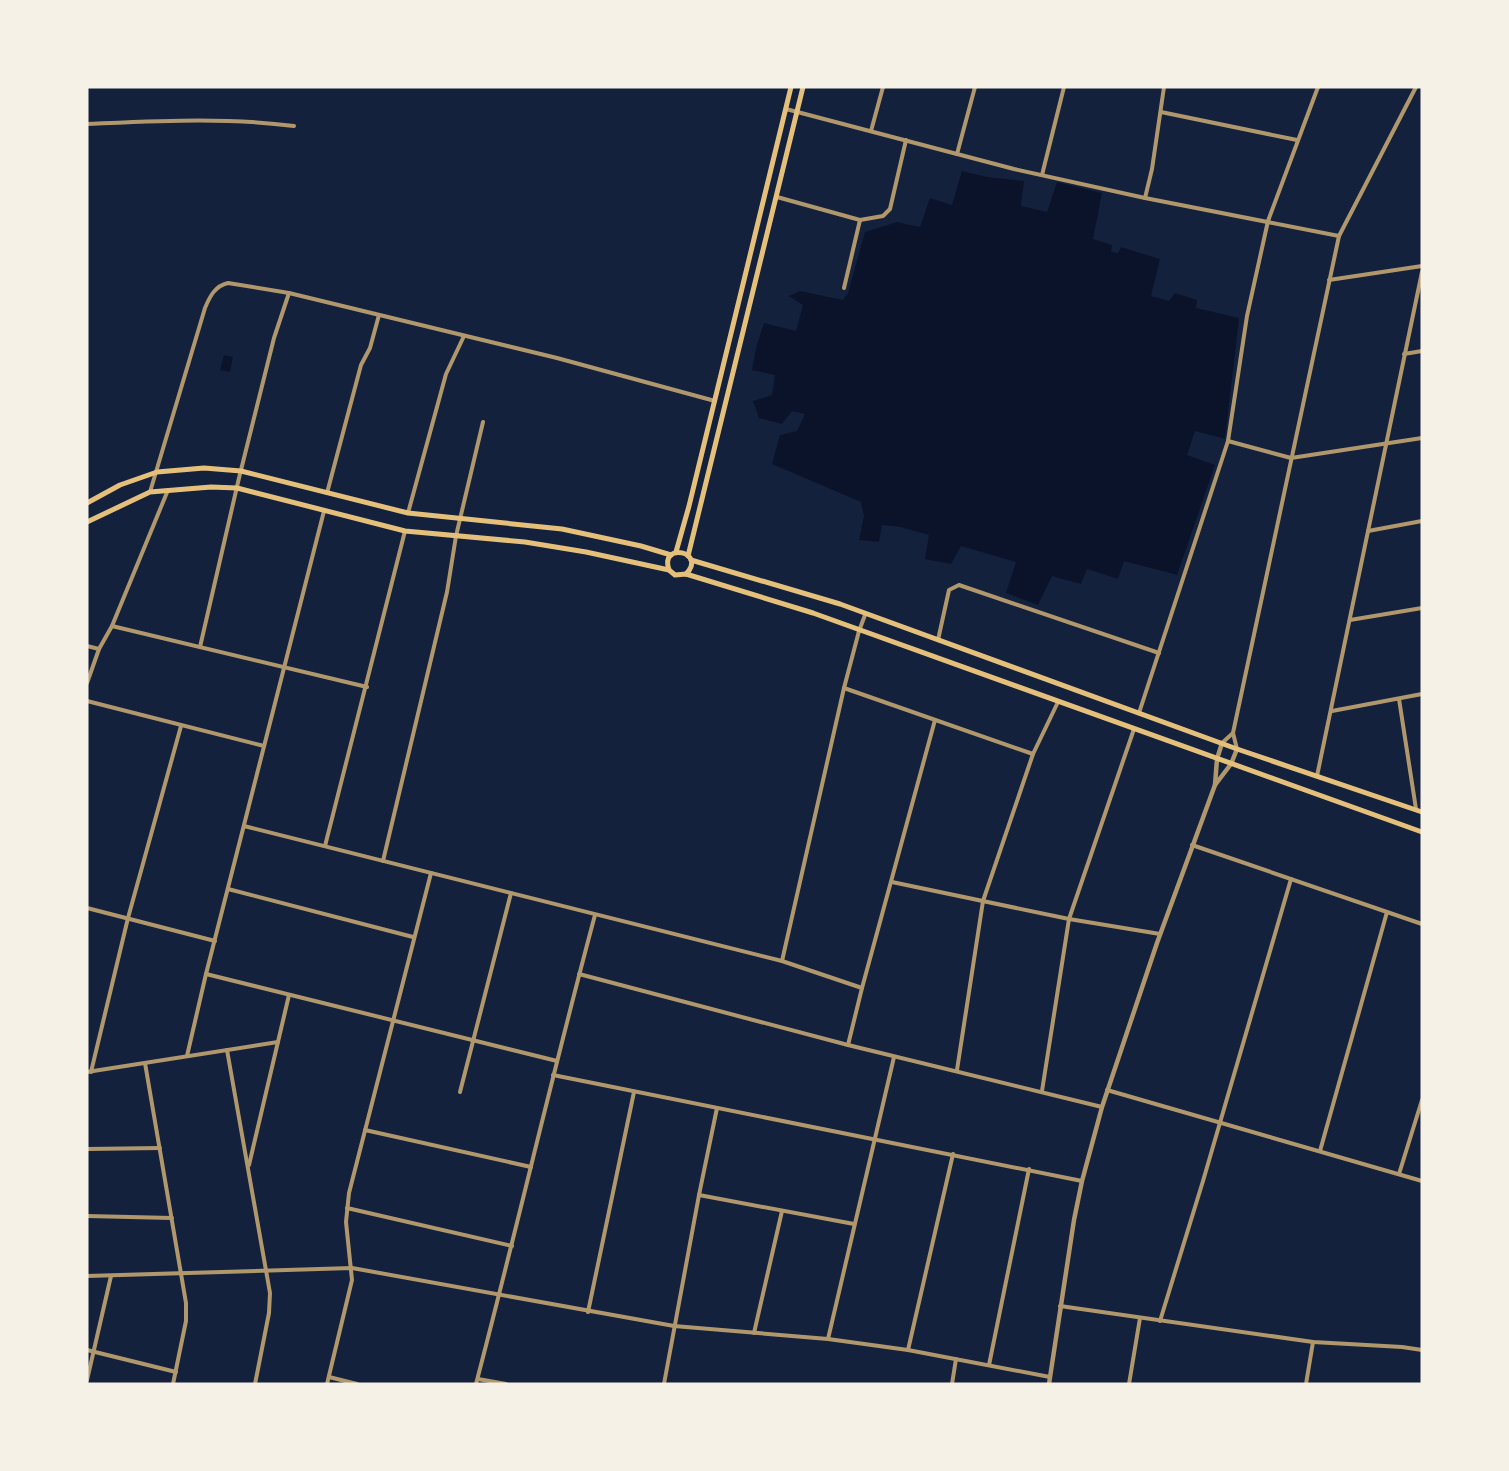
<svg xmlns="http://www.w3.org/2000/svg" width="1509" height="1471" font-family="Mulish,sans-serif">
<style>
.water{fill:#0b132b}
.lines{fill:none;stroke-linecap:round;stroke-linejoin:round}
.minor{stroke:#b1986c;stroke-width:4}
.tertiary{stroke:#b1986c;stroke-width:4.5}
.secondary{stroke:#e5c07b;stroke-width:5}
</style>
<rect width="100%" height="100%" fill="#14213d"/>
<g class="water">
<polygon points="962,171 987,177 1024,181 1021,206 1047,212 1057,182 1102,193 1093,239 1112,245 1111,252 1118,253 1121,247 1160,259 1151,296 1169,301 1175,293 1197,300 1196,308 1239,318 1225,439 1195,431 1187,455 1215,465 1177,575 1124,561 1118,579 1087,569 1081,584 1052,576 1038,605 1006,593 1016,562 961,546 951,564 925,559 929,535 900,527 882,525 879,542 859,540 864,516 861,502 772,464 780,435 797,431 805,414 792,411 782,424 759,418 753,401 772,395 775,375 752,370 756,348 764,323 796,331 803,305 789,296 800,291 843,300 848,293 865,232 897,222 920,227 930,198 952,205"/>
<polygon points="224,355 233,357 230,372 220,370"/>
</g>
<g class="lines">
<g class="minor">
<polyline points="786,109 1014,169 1145,198 1339,236"/>
<polyline points="1161,112 1297,140"/>
<path d="M87,124C157,121 225,117 294,126"/>
<polyline points="871,131 883,87"/>
<polyline points="957,154 975,87"/>
<polyline points="1042,175 1064,87"/>
<polyline points="777,197 860,220 883,216 890,209 906,140"/>
<polyline points="1145,198 1152,169 1164,87"/>
<polyline points="1329,280 1422,266"/>
<polyline points="844,288 860,220"/>
<polyline points="1404,354 1422,351"/>
<polyline points="1228,441 1291,458 1422,438"/>
<path d="M150,492L205,308C210,296 215,286 228,283L289,293L557,358L715,401"/>
<polyline points="327,493 361,365 370,348 379,315"/>
<polyline points="408,513 446,374 464,336"/>
<polyline points="1368,531 1422,521"/>
<polyline points="1350,620 1422,608"/>
<polyline points="112,626 367,687"/>
<polyline points="938,640 949,590 959,585 1159,653"/>
<polyline points="87,646 99,649"/>
<polyline points="200,647 239,478 274,338 289,293"/>
<polyline points="87,683 99,649 112,626 168,490"/>
<polyline points="844,688 1033,754"/>
<polyline points="1399,699 1416,809"/>
<polyline points="87,701 264,746"/>
<polyline points="1332,711 1422,694"/>
<polyline points="1139,713 1228,441 1247,316 1268,221 1318,87"/>
<polyline points="1222,743 1233,733"/>
<polyline points="1237,749 1233,733 1339,236 1416,87"/>
<polyline points="1317,776 1422,272"/>
<polyline points="244,826 782,961 862,988"/>
<polyline points="1192,845 1422,924"/>
<polyline points="325,846 405,531"/>
<polyline points="383,861 447,592 456,536 483,422"/>
<polyline points="892,882 1069,919 1160,934"/>
<polyline points="228,889 413,937"/>
<polyline points="87,908 215,941"/>
<polyline points="782,961 844,688 859,631 865,615"/>
<polyline points="206,974 557,1061"/>
<polyline points="579,974 848,1045 1102,1107"/>
<polyline points="848,1045 862,988 935,720"/>
<polyline points="227,1050 270,1293 269,1313 255,1384"/>
<polyline points="187,1056 206,974 324,511"/>
<polyline points="145,1063 186,1303 186,1321 173,1384"/>
<polyline points="957,1070 983,901 1033,754 1058,702"/>
<polyline points="87,1072 278,1042"/>
<polyline points="91,1072 128,918 181,726"/>
<polyline points="553,1075 1082,1181"/>
<polyline points="1107,1090 1422,1181"/>
<polyline points="1042,1091 1069,919 1134,729"/>
<polyline points="460,1092 511,893"/>
<polyline points="365,1130 531,1167"/>
<polyline points="87,1149 160,1148"/>
<polyline points="1320,1151 1387,912"/>
<polyline points="249,1165 289,995"/>
<polyline points="1399,1174 1422,1100"/>
<polyline points="699,1195 854,1224"/>
<polyline points="347,1208 512,1246"/>
<polyline points="87,1216 172,1218"/>
<polyline points="87,1276 352,1268 674,1326 828,1339 908,1350 1050,1377"/>
<polyline points="1060,1306 1313,1342 1402,1347 1422,1350"/>
<polyline points="588,1312 634,1092"/>
<polyline points="1160,1321 1203,1181 1291,879"/>
<polyline points="754,1333 782,1211"/>
<polyline points="828,1339 894,1057"/>
<polyline points="87,1350 176,1372"/>
<polyline points="908,1350 953,1154"/>
<polyline points="989,1365 1029,1169"/>
<polyline points="329,1377 357,1384"/>
<polyline points="478,1379 506,1384"/>
<polyline points="87,1380 111,1276"/>
<polyline points="327,1384 352,1280 346,1222 349,1193 431,873"/>
<path d="M476,1384C517,1228 553,1071 595,915"/>
<polyline points="664,1384 699,1195 717,1108"/>
<polyline points="952,1384 956,1359"/>
<polyline points="1129,1384 1140,1318"/>
<polyline points="1306,1384 1313,1342"/>
</g>
<g class="tertiary">
<polyline points="1215,785 1231,764 1237,749"/>
<polyline points="1049,1384 1074,1220 1082,1181 1102,1107 1157,943 1215,785 1217,759 1222,743"/>
</g>
<g class="secondary">
<polyline points="87,503 120,485 157,472 204,468 241,471 408,513 562,529 641,546 671,555"/>
<polyline points="87,522 150,492 211,487 237,488 405,531 525,542 586,552 669,570 675,575 686,574 813,613 1422,832"/>
<polyline points="676,552 689,506 791,87"/>
<polyline points="688,556 803,87"/>
<polyline points="691,560 840,604 1237,749 1422,812"/>
<path d="M669,570C659,541 708,552 686,574"/>
</g>
</g>
<rect width="1509" height="1471" fill="none" stroke="#f6f1e7" stroke-width="177"/>
</svg>
